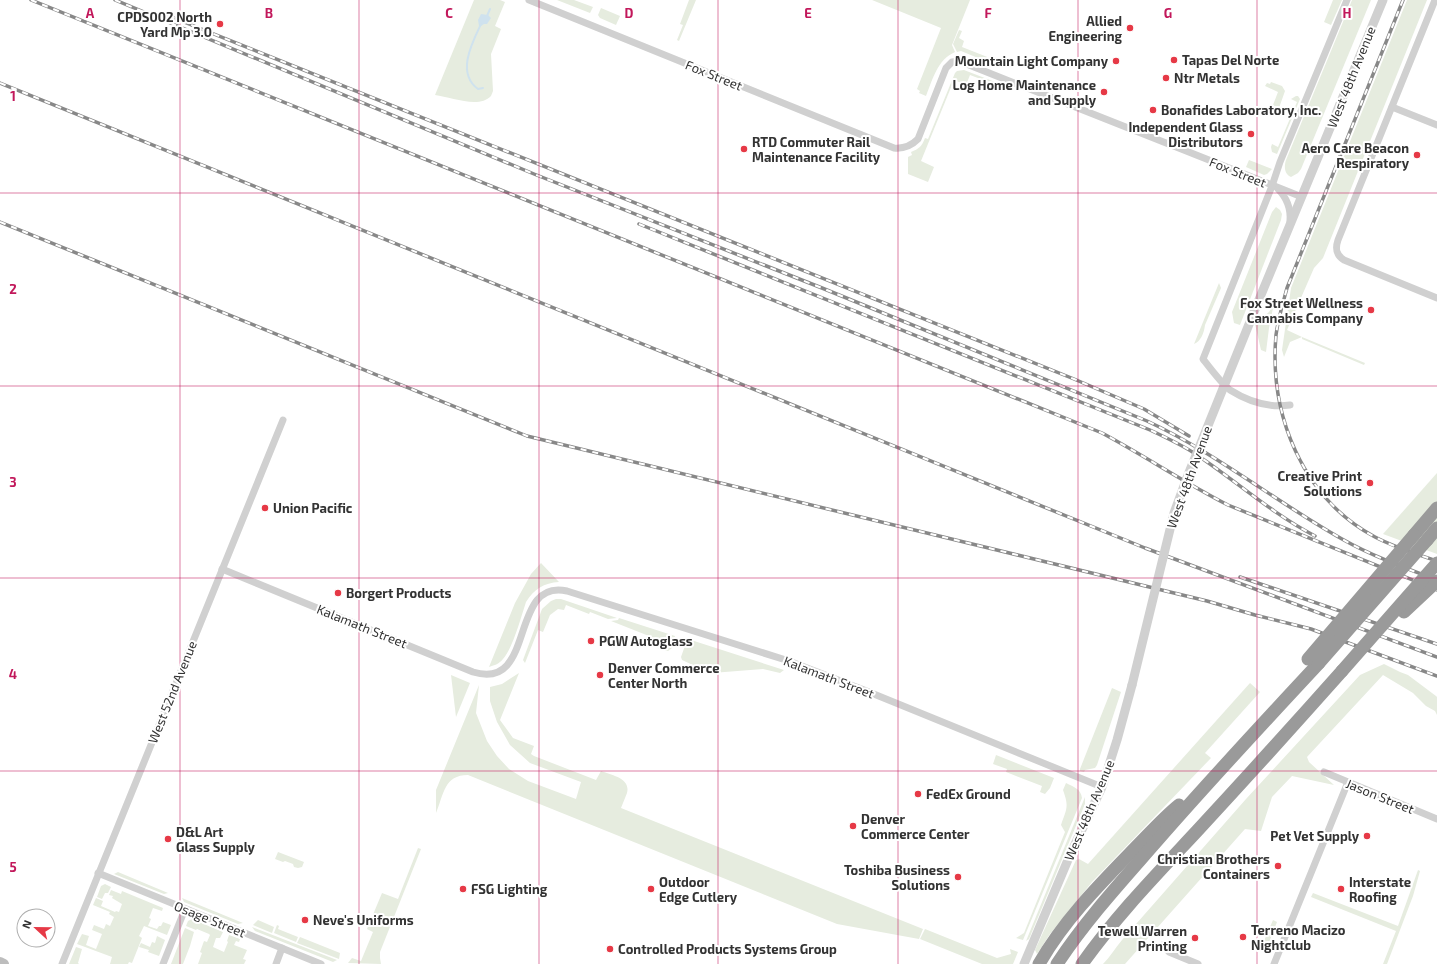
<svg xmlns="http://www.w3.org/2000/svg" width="1437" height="964" font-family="'Exo 2',sans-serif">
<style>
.green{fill:#e6ecdf}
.water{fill:#cfe2ee}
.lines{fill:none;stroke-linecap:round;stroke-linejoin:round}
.stream{stroke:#cfe2ee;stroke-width:2}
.minor{stroke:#d0d0d0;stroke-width:7}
.tertiary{stroke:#d0d0d0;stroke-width:9}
.secondary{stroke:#bdbdbd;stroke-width:10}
.motorway{stroke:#9a9a9a;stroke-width:13}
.rail-casing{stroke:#888;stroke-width:3.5}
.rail{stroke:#fff;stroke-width:2;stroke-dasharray:6;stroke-linecap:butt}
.tertiary-bridge{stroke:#d0d0d0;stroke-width:9}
.motorway-bridge{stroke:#9a9a9a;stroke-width:13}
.grid{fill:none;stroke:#c2185b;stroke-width:1;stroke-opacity:0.55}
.poi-dot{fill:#e63946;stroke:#fff;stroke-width:1.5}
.labels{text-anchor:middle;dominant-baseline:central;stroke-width:4;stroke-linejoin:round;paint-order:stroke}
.poi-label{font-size:13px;font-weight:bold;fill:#333;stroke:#fff;text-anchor:start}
.street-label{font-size:13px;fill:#333;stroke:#fff}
.grid-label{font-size:13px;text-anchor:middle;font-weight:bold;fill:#c2185b;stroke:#fff;stroke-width:4;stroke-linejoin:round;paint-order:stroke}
</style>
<rect width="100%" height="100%" fill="#fff"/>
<g class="green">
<path d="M474,0H500L505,2L495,26L501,29L491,54L493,91L491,96C479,109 451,97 435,95Z"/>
<polygon points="557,0 574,0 593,7 590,13"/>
<polygon points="689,0 696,0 679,41 677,40 683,25 680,24"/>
<path d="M872,0H970L952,45L955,52C937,60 933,79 926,96L919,93L920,91L917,89L941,28Z"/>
<polygon points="1333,0 1342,0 1331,25 1324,22"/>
<path d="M1352,0H1371L1301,169L1298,173L1291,177C1284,174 1284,166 1286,160Z"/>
<polygon points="1407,0 1427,0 1323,258 1314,268 1287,330 1302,337 1290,342 1284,357 1282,350 1291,288"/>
<polygon points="601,8 620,16 616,25 600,18 598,15"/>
<polygon points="959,30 962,31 959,38 964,41 962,47 1000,62 1003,56 1007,58 1004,65 1000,67 961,51 957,52 953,44"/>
<path d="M964,70L1008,87L1007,89L970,75L966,85L954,80L921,161L934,167L928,182L908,174V157L912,155L911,152C919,149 922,146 925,138L928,139L955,73L957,71Z"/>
<polygon points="1271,82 1282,86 1285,91 1279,108 1273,105 1278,92 1265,86 1267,83 1270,84"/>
<polygon points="1296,96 1298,96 1300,99 1277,154 1272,152 1271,147 1272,144 1278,147 1297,102 1291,99"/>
<polygon points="1249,160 1272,169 1267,174 1264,175 1246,167"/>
<polygon points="1276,207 1280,210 1282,214 1281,220 1240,325 1234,323 1232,312 1272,212"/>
<path d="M1219,283L1221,288L1205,325C1204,333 1201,341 1194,344Z"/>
<path d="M1274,303L1269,328L1266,352L1261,350L1255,324L1261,316C1269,315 1270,310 1274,303Z"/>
<polygon points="1302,337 1365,363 1364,365 1302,339"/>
<polygon points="1437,473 1437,554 1383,534"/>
<path d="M541,563L559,582C544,583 534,589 526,602C521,617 513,648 503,659C499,664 495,665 489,667L515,603L531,574Z"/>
<polygon points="556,599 561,599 617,618 608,619 590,612 589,614 566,605 564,610 558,609 550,615 543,632 538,630 525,663 523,660 542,609 551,601"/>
<polygon points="619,618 675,636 672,648 668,651 665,651 647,644 649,636 611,621 618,620"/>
<polygon points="687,640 691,640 784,670 780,673 763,669 712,673 708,672 682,660 681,657"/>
<path d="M1384,664L1400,672L1408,675L1436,696L1437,697V715L1435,711L1426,706L1413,693L1383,675L1307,757L1309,762L1334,785L1292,776L1272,797L1261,831L1245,829L1125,964H1103C1110,957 1115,948 1122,940L1246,799L1360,675Z"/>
<path d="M519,673L500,720L513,738L534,746L531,754L534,756L596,780L601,771C611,775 631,778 627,793C625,798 623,803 621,808L923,929L919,939L837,924L468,775C444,775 444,794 436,813V790L479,685L476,713L487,741L497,756L509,769L528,781L576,799L581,782L530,763L510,745L497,722L490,701V687L502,684Z"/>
<polygon points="451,675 470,683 456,717"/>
<polygon points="1250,683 1260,692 1205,753 1211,758 1092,882 1050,934 1037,954 1035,950 1076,860 1079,859 1088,864"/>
<polygon points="1112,688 1121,692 1097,765 1095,768 1085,770 1084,772 1080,771 1080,769"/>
<polygon points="996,755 1054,778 1050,788 1045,794 1040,792 1042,786 1006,772 1007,769 993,764"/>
<path d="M1066,783C1074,787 1081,789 1082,798L1023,940L1016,938L1024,933L1065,832L1061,825C1067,808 1069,807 1063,790Z"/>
<polygon points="1085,797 1085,804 1029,939 1026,941"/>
<polygon points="418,848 421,849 380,952 380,958 381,964 348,963 352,958 361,961 373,932 367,929 382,893 398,899"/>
<polygon points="278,852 304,862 302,867 298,868 294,867 293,864 285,861 283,862 275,859"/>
<polygon points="1418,870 1420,871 1413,896 1387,964 1383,964 1396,931 1311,897 1313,893 1398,926"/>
<polygon points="118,872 168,893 164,894 114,874"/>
<polygon points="105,884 111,887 108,893 105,893 102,899 97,897 101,886"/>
<polygon points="111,890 121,894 122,891 163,908 162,911 153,908 149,918 151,919 148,926 157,929 159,926 161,926 163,922 171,925 167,935 144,926 139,936 142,938 132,963 129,962 128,964 110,964 112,957 77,944 82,934 89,936 86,945 96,949 102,934 92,930 94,925 104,929 106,924 110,926 114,917 109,914 110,912 93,905 96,898 103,901 101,906 115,912 116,911 119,912 122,904 112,898 113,896 109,895"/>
<polygon points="182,898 243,923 238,924 184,902"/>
<polygon points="192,919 223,932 220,938 216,938 213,947 224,952 228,942 227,941 229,935 240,939 239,942 236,941 234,945 247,950 243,959 246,960 244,964 198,964 202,953 200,952 204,941 207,942 210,935 209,934 197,929 196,930 186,926 188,921"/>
<polygon points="258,920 274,927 272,933 253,925"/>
<polygon points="1273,920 1277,922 1266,950 1261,948"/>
<polygon points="277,925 279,926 278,929 298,937 296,942 274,933"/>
<polygon points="252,927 337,960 333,962 255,931"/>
<polygon points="185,928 194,932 190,946 183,964 171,964"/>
<polygon points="925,929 997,958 1011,954 1010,949 1018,952 1013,964 982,964 920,939"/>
<polygon points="157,936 165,940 159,956 148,952 149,950 139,947 141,943 150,947 152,942 155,943"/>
<polygon points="300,937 340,953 339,959 297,943"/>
<polygon points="76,947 82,949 78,963 79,964 69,964"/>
</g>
<polygon class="water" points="481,14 488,15 491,18 487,24 484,24 481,26 479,26 478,20"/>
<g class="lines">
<g class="stream">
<polyline points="487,16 490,9"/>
<path d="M481,24C472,43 456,73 478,89L483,88"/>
</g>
<g class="minor">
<path d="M529,0L894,148C904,149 911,146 918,139L946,68L952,62L959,61L1302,197"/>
<path d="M1435,0L1338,240C1335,249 1336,255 1344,260L1437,298"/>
<polyline points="1392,107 1437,125"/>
<path d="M1278,189C1287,198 1291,208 1290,221"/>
<path d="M1290,405C1269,408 1249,402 1230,390C1222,384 1210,368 1203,359L1272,186L1280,162L1347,0"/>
<path d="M222,569L473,672C537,692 508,578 567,591L789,661L864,690L1102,787"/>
<polyline points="1324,772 1437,819"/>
<polyline points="98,873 321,964"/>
<polyline points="1163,945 1169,952 1198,964"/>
<polyline points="62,964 283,420"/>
<polyline points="163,964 185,909"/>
<polyline points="276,964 282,948"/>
<polyline points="1274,964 1348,782"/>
</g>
<g class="tertiary">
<polyline points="1256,307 1383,0"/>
<polyline points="1024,964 1070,855 1102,787 1117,740 1132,685"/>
</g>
<polyline class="secondary" points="0,962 4,964"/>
<g class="motorway">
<polyline points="1414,535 1437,508"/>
<polyline points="1427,540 1437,528"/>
<path d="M1039,964C1064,920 1100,884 1135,848C1149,834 1163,818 1179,805"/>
<path d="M1057,964C1086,920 1121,882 1156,842C1209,781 1264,722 1319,663"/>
<path d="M1082,964C1116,916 1157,874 1197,831C1246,778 1294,725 1342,671"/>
</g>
<defs>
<g id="rail">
<path d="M31,0L1102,433C1145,456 1185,483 1228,505L1437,590"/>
<path d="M115,0L534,174L822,288L1147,421C1216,453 1276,502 1342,539C1372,556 1405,568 1437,580"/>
<path d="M1403,0L1287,288C1283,303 1278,319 1276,335C1269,414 1302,498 1375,537C1394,547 1416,554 1437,561"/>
<polyline points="169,16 1074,379 1144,409 1189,436"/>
<polyline points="0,83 1145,548 1437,657"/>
<polyline points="0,222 527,436 1207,601 1255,615 1311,629 1437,676"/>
<path d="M639,224L1150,430C1165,437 1180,444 1194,453C1235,480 1271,513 1315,536"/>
<polyline points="1240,577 1437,644"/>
</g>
</defs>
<use href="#rail" class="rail-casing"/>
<use href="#rail" class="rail"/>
<polyline class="tertiary-bridge" points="1132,685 1174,513 1188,475 1256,307"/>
<g class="motorway-bridge">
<polyline points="1404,612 1437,581"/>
<polyline points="1308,659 1414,535"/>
<polyline points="1319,663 1427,540"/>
<polyline points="1342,671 1437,563"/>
</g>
</g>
<path class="grid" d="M180,0V964M359,0V964M539,0V964M718,0V964M898,0V964M1078,0V964M1257,0V964M0,193H1437M0,386H1437M0,578H1437M0,771H1437"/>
<g class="poi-dot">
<circle cx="220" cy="24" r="4"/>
<circle cx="1130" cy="28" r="4"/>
<circle cx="1174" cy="60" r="4"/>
<circle cx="1116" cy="61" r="4"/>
<circle cx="1166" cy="78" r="4"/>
<circle cx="1104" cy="92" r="4"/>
<circle cx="1153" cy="110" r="4"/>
<circle cx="1251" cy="134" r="4"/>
<circle cx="744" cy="149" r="4"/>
<circle cx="1417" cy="155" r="4"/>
<circle cx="1371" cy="310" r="4"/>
<circle cx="1370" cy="483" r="4"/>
<circle cx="265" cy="508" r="4"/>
<circle cx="338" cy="593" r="4"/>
<circle cx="591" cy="641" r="4"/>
<circle cx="600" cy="675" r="4"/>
<circle cx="918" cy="794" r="4"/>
<circle cx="853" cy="826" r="4"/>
<circle cx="1367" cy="836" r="4"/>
<circle cx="168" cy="839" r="4"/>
<circle cx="1278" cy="866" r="4"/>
<circle cx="958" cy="877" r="4"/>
<circle cx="463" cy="889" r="4"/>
<circle cx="651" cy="889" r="4"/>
<circle cx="1341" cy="889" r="4"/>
<circle cx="305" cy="920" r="4"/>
<circle cx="1243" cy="937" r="4"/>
<circle cx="1195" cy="938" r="4"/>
<circle cx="610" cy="949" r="4"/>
</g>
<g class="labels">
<g class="poi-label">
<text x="212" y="17" text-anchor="end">CPDS002 North<tspan x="212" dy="15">Yard Mp 3.0</tspan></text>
<text x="1122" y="21" text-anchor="end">Allied<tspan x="1122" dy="15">Engineering</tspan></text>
<text x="1182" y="60">Tapas Del Norte</text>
<text x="1108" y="61" text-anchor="end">Mountain Light Company</text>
<text x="1174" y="78">Ntr Metals</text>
<text x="1096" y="85" text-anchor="end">Log Home Maintenance<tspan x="1096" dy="15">and Supply</tspan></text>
<text x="1161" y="110">Bonafides Laboratory, Inc.</text>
<text x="1243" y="127" text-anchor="end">Independent Glass<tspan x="1243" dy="15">Distributors</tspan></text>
<text x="752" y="142">RTD Commuter Rail<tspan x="752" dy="15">Maintenance Facility</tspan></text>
<text x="1409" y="148" text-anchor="end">Aero Care Beacon<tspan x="1409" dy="15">Respiratory</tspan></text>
<text x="1363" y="303" text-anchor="end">Fox Street Wellness<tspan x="1363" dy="15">Cannabis Company</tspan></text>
<text x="1362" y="476" text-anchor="end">Creative Print<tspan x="1362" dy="15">Solutions</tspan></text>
<text x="273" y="508">Union Pacific</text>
<text x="346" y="593">Borgert Products</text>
<text x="599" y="641">PGW Autoglass</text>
<text x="608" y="668">Denver Commerce<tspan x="608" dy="15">Center North</tspan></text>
<text x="926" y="794">FedEx Ground</text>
<text x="861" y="819">Denver<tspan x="861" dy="15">Commerce Center</tspan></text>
<text x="176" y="832">D&amp;L Art<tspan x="176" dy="15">Glass Supply</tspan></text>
<text x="1359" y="836" text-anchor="end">Pet Vet Supply</text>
<text x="1270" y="859" text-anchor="end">Christian Brothers<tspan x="1270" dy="15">Containers</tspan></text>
<text x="950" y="870" text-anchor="end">Toshiba Business<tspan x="950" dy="15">Solutions</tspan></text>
<text x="659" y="882">Outdoor<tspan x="659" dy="15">Edge Cutlery</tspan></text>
<text x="1349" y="882">Interstate<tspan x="1349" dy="15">Roofing</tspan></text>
<text x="471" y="889">FSG Lighting</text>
<text x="313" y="920">Neve's Uniforms</text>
<text x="1251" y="930">Terreno Macizo<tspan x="1251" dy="15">Nightclub</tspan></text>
<text x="1187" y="931" text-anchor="end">Tewell Warren<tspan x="1187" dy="15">Printing</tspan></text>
<text x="618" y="949">Controlled Products Systems Group</text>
</g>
<g class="street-label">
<text transform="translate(714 75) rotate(22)">Fox Street</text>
<text transform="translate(1351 77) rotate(-68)">West 48th Avenue</text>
<text transform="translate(1238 172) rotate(22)">Fox Street</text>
<text transform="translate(1189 477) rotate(-70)">West 48th Avenue</text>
<text transform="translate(362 626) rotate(22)">Kalamath Street</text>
<text transform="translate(829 677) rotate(21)">Kalamath Street</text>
<text transform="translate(172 692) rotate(-68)">West 52nd Avenue</text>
<text transform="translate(1380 796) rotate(22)">Jason Street</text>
<text transform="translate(1089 810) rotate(-67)">West 48th Avenue</text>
<text transform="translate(210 919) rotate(22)">Osage Street</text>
</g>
</g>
<g class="grid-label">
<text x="90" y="18">A</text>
<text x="269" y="18">B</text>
<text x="449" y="18">C</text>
<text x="629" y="18">D</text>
<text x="808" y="18">E</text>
<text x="988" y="18">F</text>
<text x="1168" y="18">G</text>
<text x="1347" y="18">H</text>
<text x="13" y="101">1</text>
<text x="13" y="294">2</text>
<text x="13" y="487">3</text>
<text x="13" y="679">4</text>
<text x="13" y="872">5</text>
</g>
<g transform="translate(36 928) rotate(292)"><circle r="19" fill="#ffffff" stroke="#adadad"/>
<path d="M0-3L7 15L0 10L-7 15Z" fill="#e63946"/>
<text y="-6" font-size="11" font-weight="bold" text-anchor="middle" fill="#333333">N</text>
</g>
</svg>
